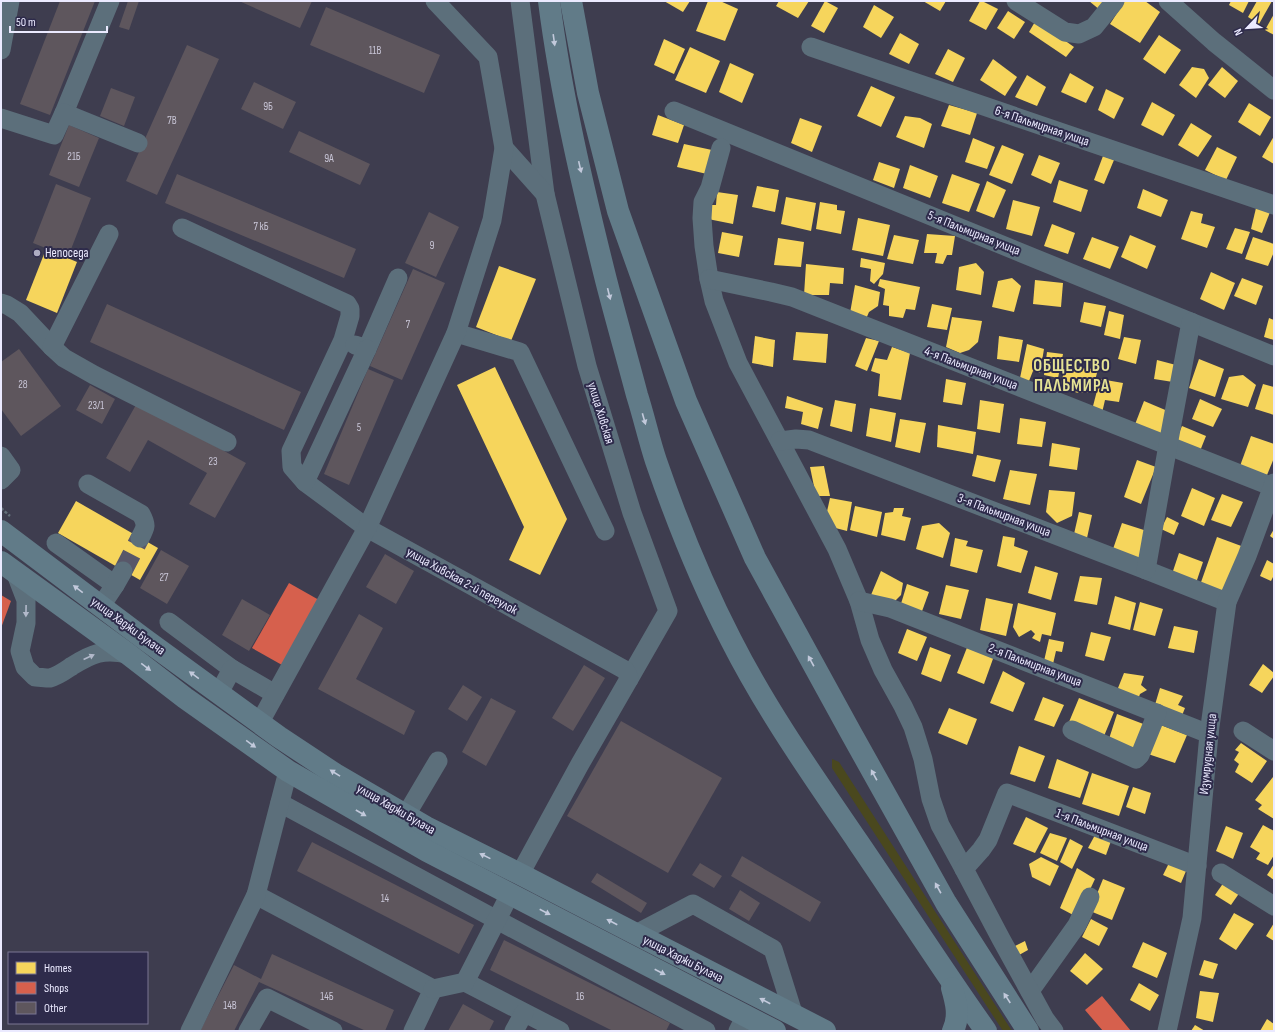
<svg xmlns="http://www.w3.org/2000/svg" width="1275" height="1032" font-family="'Sofia Sans Condensed',sans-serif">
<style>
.green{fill:#4a481e}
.homes{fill:#f6d55c}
.shops{fill:#d6604d}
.building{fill:#5e565d}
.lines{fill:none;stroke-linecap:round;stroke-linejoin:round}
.minor-tunnel{stroke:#585769;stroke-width:19;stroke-dasharray:19 10;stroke-linecap:butt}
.path{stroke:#64707b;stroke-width:2.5;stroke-dasharray:3 2;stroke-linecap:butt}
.minor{stroke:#5c6f7b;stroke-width:19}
.major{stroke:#617b88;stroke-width:22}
.oneway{fill:#c2c9db}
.oneway2{fill:#b2b9ca}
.poi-dot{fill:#aeadc1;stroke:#2e2b4b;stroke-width:1.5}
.labels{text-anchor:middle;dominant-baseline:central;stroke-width:4;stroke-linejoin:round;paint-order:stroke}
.number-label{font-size:11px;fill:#c8c5d6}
.street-label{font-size:13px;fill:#ebeaff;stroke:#2e2b4b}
.poi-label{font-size:13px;fill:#ebeaff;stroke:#2e2b4b;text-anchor:start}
.district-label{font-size:17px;font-weight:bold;letter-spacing:1px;fill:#e5e394;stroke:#2e2b4b}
</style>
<rect width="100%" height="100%" fill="#3e3d4f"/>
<polygon class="green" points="832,759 839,762 1012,1031 1003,1031 832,768"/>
<g class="homes">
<polygon points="664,1 690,1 683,12"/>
<polygon points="708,1 720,1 738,9 725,41 696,31"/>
<polygon points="779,1 809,1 798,18 776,6"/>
<polygon points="825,1 838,8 824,33 811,26"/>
<polygon points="923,1 946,1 940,11"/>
<polygon points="980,1 982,1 998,9 986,30 969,21"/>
<polygon points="1089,1 1108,1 1100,10"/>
<polygon points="1125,1 1145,1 1160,12 1140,43 1110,24"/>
<polygon points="1231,1 1249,1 1243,13 1229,5"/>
<polygon points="1257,1 1272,1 1259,24 1248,17"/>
<polygon points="874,5 894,17 881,38 863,27"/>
<polygon points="1008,11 1025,22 1014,39 997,28"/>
<polygon points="1274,14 1274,35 1265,30"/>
<polygon points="1036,20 1074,47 1066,57 1029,32"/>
<polygon points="900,33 919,44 909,64 889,54"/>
<polygon points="1159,35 1181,50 1165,74 1143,59"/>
<polygon points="664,39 685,49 674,74 654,65"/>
<polygon points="690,47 720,61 706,93 675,80"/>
<polygon points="948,49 965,58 953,82 935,74"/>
<polygon points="993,59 1017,77 1005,96 980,80"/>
<polygon points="730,63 754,74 742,103 719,92"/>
<polygon points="1192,67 1204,69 1209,78 1196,98 1179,85"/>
<polygon points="1222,67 1238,81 1225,98 1208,85"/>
<polygon points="1070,73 1094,87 1086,103 1061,92"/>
<polygon points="1027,75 1046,87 1037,106 1015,97"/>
<polygon points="871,86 895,97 881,127 857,116"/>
<polygon points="1106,89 1124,98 1114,119 1098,110"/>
<polygon points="1152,102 1175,115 1163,136 1141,125"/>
<polygon points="1249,103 1271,117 1260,136 1238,122"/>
<polygon points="949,105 977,113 970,135 941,126"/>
<polygon points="658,115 684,125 678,143 652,135"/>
<polygon points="905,116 920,118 932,124 924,148 896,137"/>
<polygon points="800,118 822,126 812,152 791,143"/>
<polygon points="1191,123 1212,136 1198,157 1178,145"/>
<polygon points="1274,136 1274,164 1262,157"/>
<polygon points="973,138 995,147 987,169 965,162"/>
<polygon points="684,144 712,150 707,174 677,167"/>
<polygon points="1002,145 1024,154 1012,184 989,175"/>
<polygon points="1217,147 1237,157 1226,180 1205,170"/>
<polygon points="1039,155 1060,163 1051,184 1031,175"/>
<polygon points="1103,156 1114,160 1104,184 1094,180"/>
<polygon points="879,162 900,169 894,188 873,180"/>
<polygon points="910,165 938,176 930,198 903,188"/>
<polygon points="952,174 980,184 969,212 942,203"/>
<polygon points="1059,180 1088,190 1081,212 1053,202"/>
<polygon points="987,181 1006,190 994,218 976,211"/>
<polygon points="757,186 779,190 775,212 752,207"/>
<polygon points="1143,189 1168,200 1161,217 1137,208"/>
<polygon points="717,192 738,195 733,224 708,219 709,205 716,205"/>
<polygon points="786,197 816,203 811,231 781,224"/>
<polygon points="1013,200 1040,207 1032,236 1006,229"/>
<polygon points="820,202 837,205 837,210 845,211 841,234 816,229"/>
<polygon points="1256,208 1270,212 1262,233 1251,229"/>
<polygon points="1191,211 1203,214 1201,223 1215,227 1207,248 1181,239"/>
<polygon points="858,218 890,225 883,256 852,250"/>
<polygon points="1052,224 1075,233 1068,254 1044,246"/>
<polygon points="1235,228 1250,232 1242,254 1226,249"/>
<polygon points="722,232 743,236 739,257 718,253"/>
<polygon points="927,234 955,236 952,255 947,255 943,264 935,263 937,253 924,253"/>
<polygon points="894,235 919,240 913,264 887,259"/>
<polygon points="1130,235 1156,246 1147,269 1121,257"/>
<polygon points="1092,237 1119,247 1110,269 1083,259"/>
<polygon points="1253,237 1274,244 1274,252 1268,266 1245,259"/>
<polygon points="778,238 804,242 801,267 774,265"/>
<polygon points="46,249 77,262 57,313 26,300"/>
<polygon points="861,258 885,263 883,274 874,284 870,281 871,269 860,267"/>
<polygon points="976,263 984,272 981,295 956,290 959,267"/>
<polygon points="806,264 844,268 843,284 830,283 829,295 804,295"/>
<polygon points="499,266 536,279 511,341 476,327"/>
<polygon points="1211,272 1235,283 1224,310 1200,299"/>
<polygon points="1012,278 1021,286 1014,312 992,307 998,281"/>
<polygon points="1242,278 1263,286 1256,305 1234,296"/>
<polygon points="880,279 920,287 915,310 906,309 903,318 889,316 889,306 883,305 885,289 878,286"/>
<polygon points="1035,280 1063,283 1061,307 1033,304"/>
<polygon points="855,285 880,292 878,306 869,312 866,319 850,313"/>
<polygon points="1084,302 1106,306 1101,327 1080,322"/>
<polygon points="932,304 952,308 947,330 927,327"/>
<polygon points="1109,311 1124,315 1120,339 1104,335"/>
<polygon points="952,317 982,321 978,342 969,350 960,353 946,347"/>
<polygon points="1269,318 1274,320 1274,340 1264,337"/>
<polygon points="796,332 828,334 826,363 793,360"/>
<polygon points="755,336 775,340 773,367 752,363"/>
<polygon points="999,336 1023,340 1019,362 997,359"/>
<polygon points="1124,337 1141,340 1136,364 1118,359"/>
<polygon points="866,338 879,341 867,371 855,366"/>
<polygon points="1027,344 1044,349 1040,373 1033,371 1029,381 1020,378"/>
<polygon points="892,347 910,353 901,400 878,396 880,374 871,371 875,358 887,360"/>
<polygon points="1047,352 1063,354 1058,378 1044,375"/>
<polygon points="1199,359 1224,369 1215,397 1189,388"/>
<polygon points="1157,360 1176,365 1173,382 1154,379"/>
<polygon points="1066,364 1076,368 1098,369 1092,392 1078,393 1060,387"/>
<polygon points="495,367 567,519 540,575 509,560 524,527 457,385"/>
<polygon points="1243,375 1256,385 1248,407 1221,399 1229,377"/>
<polygon points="946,379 966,383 962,405 943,402"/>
<polygon points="1100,379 1123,383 1119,402 1105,400 1102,413 1092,410"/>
<polygon points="1263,384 1274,387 1274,415 1255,409"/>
<polygon points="787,396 823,408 818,429 801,424 803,412 785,408"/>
<polygon points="1200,399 1222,409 1213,427 1192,419"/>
<polygon points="835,400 856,404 852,432 830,426"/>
<polygon points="980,400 1004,404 1000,433 977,429"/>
<polygon points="1144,401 1170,412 1160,436 1134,427"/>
<polygon points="870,408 896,413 891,442 866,436"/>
<polygon points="1020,418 1046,422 1042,447 1017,444"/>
<polygon points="900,419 926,423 920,453 895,447"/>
<polygon points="938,425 976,432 973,454 937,447"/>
<polygon points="1182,426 1206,436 1200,451 1175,443"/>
<polygon points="1251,436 1274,444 1274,458 1267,475 1240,466"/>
<polygon points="1052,443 1080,448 1077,470 1049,466"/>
<polygon points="977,455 1001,460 995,482 972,476"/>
<polygon points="1137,460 1156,467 1141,504 1124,497"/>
<polygon points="824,466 830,496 816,496 810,467"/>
<polygon points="1010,470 1037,474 1030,505 1003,499"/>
<polygon points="1192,488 1215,498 1204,526 1181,516"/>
<polygon points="1049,490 1075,492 1072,516 1057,523 1046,512"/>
<polygon points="1222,494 1243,502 1231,527 1211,520"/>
<polygon points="830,498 852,502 847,531 824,525"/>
<polygon points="76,501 158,548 140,580 58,533"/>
<polygon points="855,506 882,512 877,537 850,530"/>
<polygon points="894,508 904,508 902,516 911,518 905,541 881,535 885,513 893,512"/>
<polygon points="1079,512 1092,515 1087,538 1074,534"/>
<polygon points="1167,517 1179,523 1174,535 1161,529"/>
<polygon points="939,523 950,533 943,558 916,549 922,526"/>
<polygon points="1122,523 1147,531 1139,559 1113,549"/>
<polygon points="1274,529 1274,539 1270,536"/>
<polygon points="1003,536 1015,538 1014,546 1028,551 1021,573 997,566"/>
<polygon points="1217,537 1244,547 1224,595 1200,585"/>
<polygon points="955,538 968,541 966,546 983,550 977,573 950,566"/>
<polygon points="1179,553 1203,562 1196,583 1172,574"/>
<polygon points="1267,560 1274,564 1274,575 1271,581 1260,576"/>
<polygon points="1035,566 1058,573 1051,600 1028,593"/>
<polygon points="881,571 903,583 901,595 893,603 871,595"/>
<polygon points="1080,576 1102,578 1097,605 1074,601"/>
<polygon points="907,584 929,592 921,614 900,607"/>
<polygon points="946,585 969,590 961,619 939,614"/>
<polygon points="1115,596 1136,603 1130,630 1108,624"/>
<polygon points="986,598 1013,604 1006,636 980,630"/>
<polygon points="1140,602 1163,609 1155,636 1133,630"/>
<polygon points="1018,603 1056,613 1051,636 1042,634 1040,642 1032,638 1035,634 1031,630 1019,637 1013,627"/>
<polygon points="1174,626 1198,631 1194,653 1168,648"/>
<polygon points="907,629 927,637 917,661 898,653"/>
<polygon points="1091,632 1111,637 1104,661 1085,656"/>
<polygon points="1049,639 1064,642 1062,652 1056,651 1053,664 1044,661"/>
<polygon points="968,645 994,656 984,684 957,673"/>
<polygon points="930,647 951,655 941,682 921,674"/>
<polygon points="1263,664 1274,673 1274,676 1262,693 1249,685"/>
<polygon points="1003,671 1025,683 1013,712 990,703"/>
<polygon points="1124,673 1144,676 1141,685 1147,690 1140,694 1137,702 1116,693"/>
<polygon points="1160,688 1183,696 1178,705 1185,708 1181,718 1154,708"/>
<polygon points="1043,697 1064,705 1054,727 1034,720"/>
<polygon points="1079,698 1114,712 1104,736 1069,722"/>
<polygon points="949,708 977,719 967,745 938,733"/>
<polygon points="1117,714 1146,725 1136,754 1108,742"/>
<polygon points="1158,724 1187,735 1175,763 1145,753"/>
<polygon points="1241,743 1267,761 1252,783 1235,772 1239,764 1234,760 1239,752 1235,750"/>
<polygon points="1019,746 1045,756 1035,782 1010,774"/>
<polygon points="1057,759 1089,772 1080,798 1048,788"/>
<polygon points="1092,773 1129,786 1119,816 1082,804"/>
<polygon points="1273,777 1274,778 1274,819 1258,809 1262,805 1255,800"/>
<polygon points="1133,787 1151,793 1145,814 1126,807"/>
<polygon points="1026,817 1048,828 1035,853 1013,844"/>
<polygon points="1263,825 1274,831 1274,855 1268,865 1256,859 1260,853 1250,847"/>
<polygon points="1226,826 1243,833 1233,859 1216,851"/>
<polygon points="1050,833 1067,838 1057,861 1040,853"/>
<polygon points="1095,835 1111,841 1106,855 1088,848"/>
<polygon points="1070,839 1083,846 1072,869 1060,862"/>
<polygon points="1041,857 1059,866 1050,886 1032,877 1029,864"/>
<polygon points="1169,863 1186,871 1181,883 1163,875"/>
<polygon points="1274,864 1274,880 1267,875"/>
<polygon points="1077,868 1095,879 1077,917 1060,908"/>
<polygon points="1103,879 1125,888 1112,920 1090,911"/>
<polygon points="1224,882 1240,892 1231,905 1215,895"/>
<polygon points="1234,913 1254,924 1236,950 1219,939"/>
<polygon points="1091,919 1108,928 1099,946 1082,937"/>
<polygon points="1274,923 1274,941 1266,936"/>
<polygon points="1025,941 1028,950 1019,955 1015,946"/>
<polygon points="1143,942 1167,953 1157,978 1132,967"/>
<polygon points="1085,953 1103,969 1087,985 1070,971"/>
<polygon points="1204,960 1218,964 1213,979 1199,975"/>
<polygon points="1139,983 1159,995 1150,1011 1130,1000"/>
<polygon points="1200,991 1219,993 1213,1022 1196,1018"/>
<polygon points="1267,1019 1274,1024 1274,1031 1260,1031"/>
<polygon points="1195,1025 1205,1031 1191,1031"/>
</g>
<g class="shops">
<polygon points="289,583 319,600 282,665 252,648"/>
<polygon points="1,595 11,601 1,628"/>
<polygon points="1102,996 1131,1031 1103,1031 1085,1010"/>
</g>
<g class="building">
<polygon points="60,1 95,1 50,115 20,104"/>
<polygon points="128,1 139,1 129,30 119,27"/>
<polygon points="239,1 312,1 300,28"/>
<polygon points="326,7 440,55 424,93 310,45"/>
<polygon points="187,45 219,59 157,195 126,181"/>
<polygon points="254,82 296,102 283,129 241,109"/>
<polygon points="111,88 135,97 124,126 100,116"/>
<polygon points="69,125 99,138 79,187 49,175"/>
<polygon points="299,131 370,164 360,185 289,152"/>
<polygon points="177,174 356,249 344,278 165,203"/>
<polygon points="56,184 91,198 68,257 33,243"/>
<polygon points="429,212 459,227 436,277 405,263"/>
<polygon points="413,269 445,283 402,380 370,366"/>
<polygon points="107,304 301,392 284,430 90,342"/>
<polygon points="19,349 61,406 21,436 1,409 1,362"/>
<polygon points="368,369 394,380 349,485 324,474"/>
<polygon points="90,385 115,399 102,424 76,410"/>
<polygon points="137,403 246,463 215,518 189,504 207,473 148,440 130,472 106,458"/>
<polygon points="161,550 189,566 167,604 140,588"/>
<polygon points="385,554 414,571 396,604 366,587"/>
<polygon points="242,599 270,615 249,651 222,635"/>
<polygon points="359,614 383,628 356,679 415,711 404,735 318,689"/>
<polygon points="584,665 605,678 573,731 552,718"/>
<polygon points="463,685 482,697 467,721 448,709"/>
<polygon points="491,698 516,711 486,766 462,752"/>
<polygon points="621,721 722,778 668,873 567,816"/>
<polygon points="312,842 474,925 459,954 297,871"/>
<polygon points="742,856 821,902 810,922 731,876"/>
<polygon points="700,863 722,876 714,888 692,875"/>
<polygon points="597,873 647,903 641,913 591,882"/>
<polygon points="740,890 760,903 749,921 729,909"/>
<polygon points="504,940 670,1023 666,1031 613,1031 490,970"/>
<polygon points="272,954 394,1010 385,1031 366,1031 259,982 234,1031 200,1031 234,965 261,979"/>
<polygon points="463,1004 494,1021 489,1031 448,1031"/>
</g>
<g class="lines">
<polyline class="minor-tunnel" points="123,571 140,538"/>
<polyline class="path" points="1,508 10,516"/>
<g class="minor">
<polyline points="520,1 545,194"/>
<polyline points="1016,1 1065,32 1079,34 1094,27 1115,1"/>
<polyline points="1168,1 1214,42 1274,90"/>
<polyline points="811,47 1274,205"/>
<polyline points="1,50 10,1"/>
<polyline points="674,111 1274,356"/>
<polyline points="64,113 110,1"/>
<polyline points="1,118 54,135 64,113 138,143"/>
<polyline points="504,148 545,194 587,366 632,513 668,611 629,679"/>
<polyline points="721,148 710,188 703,202 702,218 704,246 709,279 714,301 738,363 837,549 859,601 870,640 883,670 903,706 913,727 923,759 931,799 940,825 964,869"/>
<polyline points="182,228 347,304 350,309 350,316 343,340 291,451 292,467 305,482 367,528 625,670 627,673 629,679 580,764 520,874"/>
<polyline points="709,279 771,292 792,297 1273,487"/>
<polyline points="1,303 7,305 20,313 52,347 64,358 94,375 227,442"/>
<polyline points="456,333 520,352 605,531"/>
<polyline points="355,345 367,349 398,278"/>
<polyline points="52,347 109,234"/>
<polyline points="780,441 796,439 809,440 1146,570 1227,602"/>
<polyline points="1,456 11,470 1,480"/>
<polyline points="305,482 367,349"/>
<path d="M88,484L141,514C147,525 146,527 140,538"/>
<polyline points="56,543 115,585 101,606"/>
<polyline points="1146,570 1168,445 1191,322"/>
<path d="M16,574L26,600V623L20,651L25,667L35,677C39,677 45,678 50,678C58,676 66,670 72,666C93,653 103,649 128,654"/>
<polyline points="115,585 123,571"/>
<polyline points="859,601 890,608 1209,734"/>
<polyline points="169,622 232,669"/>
<polyline points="219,693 232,669 275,694"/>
<polyline points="260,722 367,528 456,333 492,220 504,148 488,57 435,1"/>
<polyline points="1072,730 1136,759 1140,755 1157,713"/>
<polyline points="1243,731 1274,751"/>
<polyline points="280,803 497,920 706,1031"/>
<polyline points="406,815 438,761"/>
<polyline points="1221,873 1274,906"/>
<polyline points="256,895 433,989 413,1031"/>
<polyline points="636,934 693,904 773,949 794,1016"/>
<polyline points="465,982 560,1031"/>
<polyline points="433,989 465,982 510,894"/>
<polyline points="1030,991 1077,925 1090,897"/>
<polyline points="190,1031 256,895 288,771"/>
<polyline points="248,1031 267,998 333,1031"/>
<polyline points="514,1031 524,1013"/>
<polyline points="738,1031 746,1015"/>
<polyline points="1054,1031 1045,1019 1001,939 964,869 981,850 988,840 1007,793 1197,866"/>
<polyline points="1167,1031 1192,918 1209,734 1227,602 1247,556 1274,483"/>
</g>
<g class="major">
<path d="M549,1C561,95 583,188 606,280C616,319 627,357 637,395C644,417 649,440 656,461C677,522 701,582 731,640C767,711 813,776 858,842C901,905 942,969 986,1031"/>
<polyline points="571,1 588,93 618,211 686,401 755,558 851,733 946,903 1028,1031"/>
<polyline points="1,531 143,638 279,737 335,774 426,827 520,874 636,934 825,1031"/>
<polyline points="1,562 128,654 185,698 288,771 427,851 775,1031"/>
<path d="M952,988C956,1002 960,1016 953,1031"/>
</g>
</g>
<defs><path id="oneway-solid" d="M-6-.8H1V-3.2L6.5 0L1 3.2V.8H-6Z"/></defs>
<g class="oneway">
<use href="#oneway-solid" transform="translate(554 40) rotate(82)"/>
<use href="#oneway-solid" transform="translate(580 167) rotate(77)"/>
<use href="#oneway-solid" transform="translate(609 294) rotate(76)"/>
<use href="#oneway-solid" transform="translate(644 419) rotate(74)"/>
<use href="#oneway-solid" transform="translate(78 589) rotate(-143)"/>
<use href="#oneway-solid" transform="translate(811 661) rotate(-119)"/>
<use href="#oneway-solid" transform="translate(146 667) rotate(37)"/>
<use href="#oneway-solid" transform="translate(194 675) rotate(-144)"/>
<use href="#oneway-solid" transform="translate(251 744) rotate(36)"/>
<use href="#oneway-solid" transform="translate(335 773) rotate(-148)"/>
<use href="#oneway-solid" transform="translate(874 775) rotate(-119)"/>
<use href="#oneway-solid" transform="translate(361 813) rotate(30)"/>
<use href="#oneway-solid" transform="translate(485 856) rotate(-154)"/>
<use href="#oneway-solid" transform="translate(938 888) rotate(-119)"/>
<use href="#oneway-solid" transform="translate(545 912) rotate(27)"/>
<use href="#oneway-solid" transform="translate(612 922) rotate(-152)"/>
<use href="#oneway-solid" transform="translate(660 972) rotate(27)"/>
<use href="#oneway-solid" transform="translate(1007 998) rotate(-123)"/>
<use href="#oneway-solid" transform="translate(765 1001) rotate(-153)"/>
</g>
<g class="oneway2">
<use href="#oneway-solid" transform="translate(26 611) rotate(91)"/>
<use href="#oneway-solid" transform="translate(89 657) rotate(-25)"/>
</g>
<circle class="poi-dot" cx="37" cy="253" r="4"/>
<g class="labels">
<g class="number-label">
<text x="375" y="50">11В</text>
<text x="268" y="106">9Б</text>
<text x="172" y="120">7В</text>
<text x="74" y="156">21Б</text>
<text x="329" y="158">9А</text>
<text x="261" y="226">7 кБ</text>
<text x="432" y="245">9</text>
<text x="408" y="324">7</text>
<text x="23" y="384">28</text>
<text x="96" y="405">23/1</text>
<text x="359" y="427">5</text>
<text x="213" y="461">23</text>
<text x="164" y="577">27</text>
<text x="385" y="898">14</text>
<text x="327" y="996">14Б</text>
<text x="580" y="996">16</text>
<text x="230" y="1005">14В</text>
</g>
<g class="street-label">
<text transform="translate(1042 126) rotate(19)">6-я Пальмирная улица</text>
<text transform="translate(974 233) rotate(22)">5-я Пальмирная улица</text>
<text transform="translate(971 368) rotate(21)">4-я Пальмирная улица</text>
<text transform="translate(601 413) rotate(73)">улица Хивская</text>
<text transform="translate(1004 515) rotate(21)">3-я Пальмирная улица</text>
<text transform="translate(462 581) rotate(29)">улица Хивская 2-й переулок</text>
<text transform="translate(128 626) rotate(36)">улица Хаджи Булача</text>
<text transform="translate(1035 665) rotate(21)">2-я Пальмирная улица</text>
<text transform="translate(1208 754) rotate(-84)">Изумрудная улица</text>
<text transform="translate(396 809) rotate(30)">улица Хаджи Булача</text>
<text transform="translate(1102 830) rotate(21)">1-я Пальмирная улица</text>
<text transform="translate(683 959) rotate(27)">улица Хаджи Булача</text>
</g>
<g class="poi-label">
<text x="45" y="253">Непоседа</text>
</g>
<g class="district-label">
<text x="1072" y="366">ОБЩЕСТВО<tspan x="1072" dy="20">ПАЛЬМИРА</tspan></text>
</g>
</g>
<rect width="1275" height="1032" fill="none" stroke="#ebeaff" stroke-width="4"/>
<rect x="8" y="952" width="140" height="72" fill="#2e2b4b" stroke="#7a7793"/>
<rect x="16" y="962" width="20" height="12" fill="#f6d55c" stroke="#7a7793"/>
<text x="44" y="972" font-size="12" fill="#ebeaff">Homes</text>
<rect x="16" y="982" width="20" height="12" fill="#d6604d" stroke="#7a7793"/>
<text x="44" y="992" font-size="12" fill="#ebeaff">Shops</text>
<rect x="16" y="1002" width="20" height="12" fill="#5e565d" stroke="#7a7793"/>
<text x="44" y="1012" font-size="12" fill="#ebeaff">Other</text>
<g transform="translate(1247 28) rotate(245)" stroke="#2e2b4b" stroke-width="3" paint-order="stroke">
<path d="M0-3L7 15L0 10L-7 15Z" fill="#ebeaff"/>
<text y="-6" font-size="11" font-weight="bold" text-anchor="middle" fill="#ebeaff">N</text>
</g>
<path d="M10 26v6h97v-6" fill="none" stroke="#ebeaff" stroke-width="2"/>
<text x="16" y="26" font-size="12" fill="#ebeaff" stroke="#2e2b4b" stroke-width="3" paint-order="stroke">50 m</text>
</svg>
